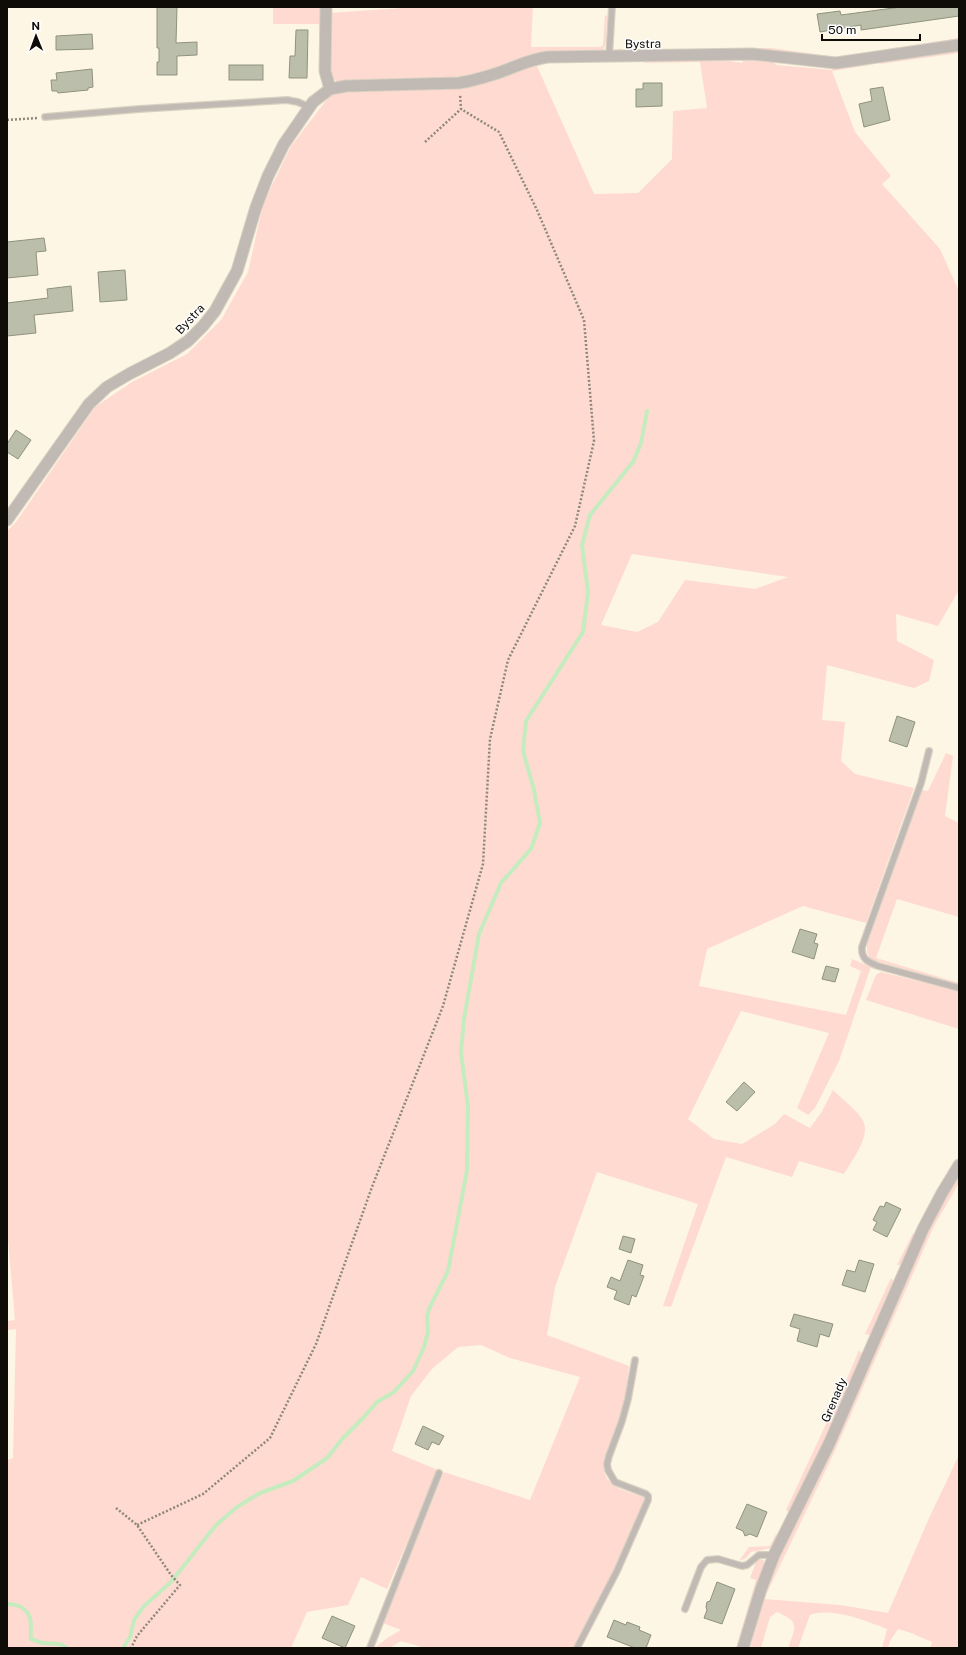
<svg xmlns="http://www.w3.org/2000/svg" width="966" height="1655" font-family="'Public Sans',sans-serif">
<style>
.green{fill:#fedad1;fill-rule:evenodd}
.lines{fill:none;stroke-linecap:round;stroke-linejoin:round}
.stream{stroke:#c4ecbe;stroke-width:4}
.building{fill:#bbbeab;stroke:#8f9280}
.lane-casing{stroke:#d8d1c1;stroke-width:8}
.street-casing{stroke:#d8d1c1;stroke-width:13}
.path{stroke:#8e887c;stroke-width:2.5;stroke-dasharray:2 2;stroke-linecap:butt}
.lane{stroke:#c1b9b4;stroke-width:5.5}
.street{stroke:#c1b9b4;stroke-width:11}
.labels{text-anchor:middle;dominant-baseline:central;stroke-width:3;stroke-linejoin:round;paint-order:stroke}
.street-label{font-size:12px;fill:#0f0c07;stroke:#fff}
</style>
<rect width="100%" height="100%" fill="#fef6e4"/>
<g class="green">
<rect x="273" y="7" width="47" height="17"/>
<polygon points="418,7 533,7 531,47 601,47 603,45 605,15 607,16 606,42 603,51 475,77 341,84 333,79 330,73 329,13"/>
<polygon points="959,38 959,40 838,58 618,51 619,48 621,50 771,48 837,57"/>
<polygon points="959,50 959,53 880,64 882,60"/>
<path d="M745,58L772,59L776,65L832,70V68L870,63V65L832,71L855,132L891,176L882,184L940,249L958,289H959V590L938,626L896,614L897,641L934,660L929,681L914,688L827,665L822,720L845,722L841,761L855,774L914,788L866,923L803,906L707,949L699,986L846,1015L861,971L850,966L852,959L871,967L839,1061L815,1108L808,1115L797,1108L829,1033L741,1011L688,1119L714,1139L742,1144L775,1124L784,1114L810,1128L821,1113L833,1090C840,1097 860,1113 863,1121C871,1136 852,1160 844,1174L799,1161L792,1177L726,1157L671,1307L663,1306L698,1204L597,1172L555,1287L547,1335L629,1366L625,1398L619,1420L604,1461V1471L607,1479L620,1489L645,1498L614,1570L574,1648H425L401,1641L390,1648H375L387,1638L401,1630L383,1623L444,1472L530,1500L580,1377L510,1358L481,1345L458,1347L432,1369L411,1396L392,1451L438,1470L387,1589L361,1577L348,1605L307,1612L291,1648H7V1460L13,1458L16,1329L7,1330V1321L15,1320L7,1229V531L16,522L95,407L132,382L187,354L221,320L248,272L263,204L291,146L332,93L339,91L443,88L533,64L537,66L594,194L638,193L672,159L673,111L707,108L700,62L643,63L651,60L673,59L723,60L742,63ZM632,554L788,577L755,589L685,580L658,622L637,632L601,625Z"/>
<path d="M946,753L953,756L945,816L959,823V917L897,899L876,958L959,983V985L872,960C867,956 867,952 867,945L922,790L928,791Z"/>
<polygon points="881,972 959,991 959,1029 866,1000 876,975"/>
<path d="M959,1176V1183L934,1226L834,1453L764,1599L840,1605L888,1613L930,1516L959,1455V1648H930L932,1642L911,1633L898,1629L890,1641L888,1648H882L887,1629C866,1621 832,1607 810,1615L798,1648H788C796,1626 800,1622 777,1612L770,1617L761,1648H750L764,1597L785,1543L921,1246L943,1203Z"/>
<polygon points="913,1233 915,1237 902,1265 897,1265"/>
<polygon points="891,1278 895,1283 870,1335 865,1334"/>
<polygon points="859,1350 863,1355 817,1459 790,1513 786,1510 846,1381"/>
<polygon points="776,1534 778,1535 771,1548 751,1552 746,1558 739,1561 749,1547 770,1546"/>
<polygon points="760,1559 764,1560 764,1568 739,1648 736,1648 756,1580 750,1578 756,1562"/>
</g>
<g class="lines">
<g class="stream">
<path d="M7,1604C17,1604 28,1608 30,1619C32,1625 30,1631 31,1639L42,1643L60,1644L67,1648"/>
<polyline points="123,1648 130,1637 134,1620 144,1606 171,1582 216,1525 237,1507 260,1493 293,1481 327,1458 342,1439 363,1418 377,1402 394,1392 413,1371 424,1347 428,1332 427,1317 429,1309 448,1271 467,1170 468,1107 461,1052 464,1019 479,934 501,883 531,849 540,823 534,790 523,751 526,721 583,632 588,592 582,545 590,515 633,462 641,443 647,411"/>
</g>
</g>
<g class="building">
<polygon points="157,7 177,7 176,43 197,42 197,55 177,56 177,75 157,75 157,62 159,62 159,48 157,48"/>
<polygon points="901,7 959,7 959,16 861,30 861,25 820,32 817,14 840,11 841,15"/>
<polygon points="296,30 308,30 307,78 289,78 290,56 295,56"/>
<polygon points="92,34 93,49 56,50 56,36"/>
<rect x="229" y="65" width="34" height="15"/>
<polygon points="92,69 93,87 88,88 88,90 58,93 57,91 52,91 51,80 57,80 56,73"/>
<polygon points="643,83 662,83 662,106 636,107 636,89 643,89"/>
<polygon points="883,87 890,120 864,127 859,104 872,101 870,89"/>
<polygon points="44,238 46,251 36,252 38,275 7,278 7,242"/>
<polygon points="125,270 127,300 100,302 98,272"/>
<polygon points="71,286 73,311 34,315 36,333 7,336 7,303 48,298 47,289"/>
<polygon points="16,430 31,440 18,459 7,452 7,444"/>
<polygon points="897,716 915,722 907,747 889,741"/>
<polygon points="800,929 817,934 814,943 818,944 814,959 792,952"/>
<polygon points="826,966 839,969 835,982 822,979"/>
<polygon points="744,1082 755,1092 737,1111 726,1102"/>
<polygon points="886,1202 901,1209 887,1237 873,1230 877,1222 873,1220 880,1206 884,1207"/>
<polygon points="623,1236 635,1239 631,1253 619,1249"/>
<polygon points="628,1260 643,1265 640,1275 644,1276 636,1297 632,1295 629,1305 614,1299 617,1291 607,1287 611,1277 620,1281"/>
<polygon points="859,1260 874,1264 865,1292 842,1285 847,1270 855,1272"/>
<polygon points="794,1314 833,1324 829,1337 820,1334 817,1347 797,1341 800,1329 790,1326"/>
<polygon points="423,1426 444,1436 439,1445 432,1442 428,1450 415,1444"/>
<polygon points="747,1504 767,1512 757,1537 750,1534 745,1536 743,1531 736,1528"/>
<polygon points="717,1582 735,1589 722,1624 704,1618 707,1610 706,1607 707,1602 710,1601"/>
<polygon points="332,1616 355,1626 345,1648 322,1638"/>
<polygon points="614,1620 626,1625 627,1622 640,1627 639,1630 651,1635 646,1648 635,1648 607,1637"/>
</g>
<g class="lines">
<defs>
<g id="lane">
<polyline points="609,57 612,7"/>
<polyline points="45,117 139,109 287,100 298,102 309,107"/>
<path d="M929,751L921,783L862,947C861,959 868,962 878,966L959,988"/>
<polyline points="685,1609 701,1567 707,1560 718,1559 742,1566 747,1565 759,1555 774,1555"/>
<polyline points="370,1648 439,1473"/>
<polyline points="577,1648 617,1571 648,1500 648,1496 646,1494 615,1482 608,1470 607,1464 609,1456 622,1421 628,1399 635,1360"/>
</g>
<g id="street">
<polyline points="326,7 325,71 330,89"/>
<path d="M7,520L89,404L107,387L129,374L170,353L188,341L203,326L215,311L237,271L256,207L268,176L284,144L313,102L330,89L346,86L459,83C473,81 485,77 498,73C515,67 530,59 548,57L752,54L836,63L959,45"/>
<polyline points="743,1648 761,1589 774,1555 829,1444 923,1229 942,1193 959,1165"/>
</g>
</defs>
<use href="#lane" class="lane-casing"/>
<use href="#street" class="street-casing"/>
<g class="path">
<polyline points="7,120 37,118"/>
<polyline points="425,142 461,109 460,94"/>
<polyline points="116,1508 137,1525 171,1575 180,1585 137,1636 131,1648"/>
<polyline points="137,1525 203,1494 270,1438 316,1344 372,1187 443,1006 483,864 490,739 508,660 575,526 594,441 584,320 537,210 499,132 461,109"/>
</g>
<use href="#lane" class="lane"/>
<use href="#street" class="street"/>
</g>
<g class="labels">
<g class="street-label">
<text transform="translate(643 44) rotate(-1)">Bystra</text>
<text transform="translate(190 319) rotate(-47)">Bystra</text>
<text transform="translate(834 1400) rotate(-67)">Grenady</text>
</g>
</g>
<rect width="966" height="1655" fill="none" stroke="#0f0c07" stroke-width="16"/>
<g transform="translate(36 36) rotate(359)" stroke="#ffffff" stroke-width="3" paint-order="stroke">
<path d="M0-3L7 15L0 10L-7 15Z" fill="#0f0c07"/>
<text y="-6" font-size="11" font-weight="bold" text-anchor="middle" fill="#0f0c07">N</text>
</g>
<path d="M822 34v6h98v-6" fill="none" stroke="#0f0c07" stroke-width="2"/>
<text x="828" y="34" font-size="12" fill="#0f0c07" stroke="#ffffff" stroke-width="3" paint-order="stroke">50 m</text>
</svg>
